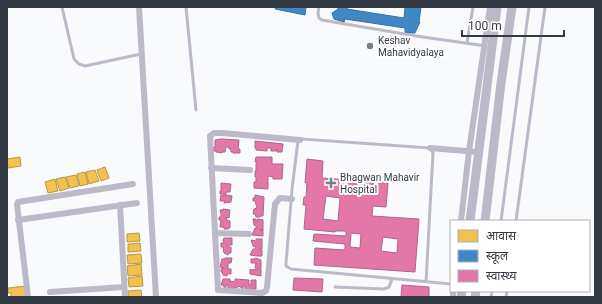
<svg xmlns="http://www.w3.org/2000/svg" width="602" height="304" font-family="Roboto,'Noto Sans Devanagari',sans-serif">
<style>
.homes{fill:#f2c14e;stroke:#b8984a}
.schools{fill:#3f88c5;stroke:#3b709e}
.health{fill:#e377a8;stroke:#ae6489;fill-rule:evenodd}
.lines{fill:none;stroke-linecap:round;stroke-linejoin:round}
.service{stroke:#bcbac9;stroke-width:3}
.minor{stroke:#bcbac9;stroke-width:6}
.secondary{stroke:#bbb9c8;stroke-width:9}
.poi-dot{fill:#777d83;stroke:#fff;stroke-width:1.5}
.labels{text-anchor:middle;dominant-baseline:central;stroke-width:4;stroke-linejoin:round;paint-order:stroke}
.poi-label{font-size:10px;fill:#323942;stroke:#fff;text-anchor:start}
</style>
<rect width="100%" height="100%" fill="#f8fafc"/>
<g class="homes">
<polygon points="20,157 21,166 8,168 7,159"/>
<polygon points="105,167 109,178 101,181 97,170"/>
<polygon points="95,170 99,181 89,184 86,172"/>
<polygon points="85,172 88,184 80,186 77,174"/>
<polygon points="76,175 79,186 70,188 66,177"/>
<polygon points="65,177 69,188 60,191 56,179"/>
<polygon points="55,179 58,191 48,193 45,182"/>
<polygon points="139,233 140,241 127,242 127,234"/>
<polygon points="140,243 141,251 128,252 128,244"/>
<polygon points="141,254 142,263 128,264 127,255"/>
<polygon points="141,264 142,275 128,276 127,266"/>
<polygon points="142,276 143,286 129,287 128,278"/>
<polygon points="26,286 26,297 11,297 11,293 8,293 8,288"/>
<polygon points="141,290 142,297 128,297 128,291"/>
</g>
<g class="schools">
<polygon points="276,7 306,7 305,15 275,9"/>
<polygon points="338,7 347,7 347,9 404,18 405,7 421,7 419,22 420,22 415,33 405,33 405,28 345,19 344,22 334,19 332,13 338,9"/>
</g>
<g class="health">
<polygon points="221,139 239,140 238,149 240,149 240,153 233,153 233,152 231,152 231,149 229,149 229,147 226,147 225,152 222,152 222,153 216,152 216,151 211,151 211,147 215,148 215,140"/>
<polygon points="255,141 283,144 282,152 277,152 277,149 276,151 271,151 271,148 267,148 267,151 256,150 256,148 255,148"/>
<polygon points="256,157 272,157 272,164 283,164 282,179 273,179 273,177 268,176 268,189 254,188 254,182 256,182 256,177 255,177 255,171 256,171 256,164 257,164 257,162 255,162"/>
<path d="M307,159L323,161L322,178L388,183L386,207L373,206L372,216L419,219L415,272L314,265L315,248L345,250V244L313,241L314,234L346,236V231H335V232L304,229L306,205H303L304,197H306L307,183H305ZM326,196L340,198L338,221L323,219ZM351,233L361,234L360,248L350,247ZM383,237L398,239L397,253L381,251Z"/>
<polygon points="221,183 231,184 230,192 226,192 226,195 232,196 231,202 224,203 225,201 220,201 221,195 224,196 224,194 220,194 220,191 221,191"/>
<polygon points="255,195 264,197 263,216 260,216 260,217 256,217 255,214 253,214 254,209 257,208 255,201 253,201 253,198 255,198"/>
<polygon points="223,209 230,210 229,218 226,217 227,220 230,221 230,228 228,228 228,229 224,229 224,227 220,227 221,220 219,220 219,217 221,217 221,214 220,210 223,210"/>
<polygon points="253,219 256,219 256,222 257,222 257,219 263,220 263,230 260,230 263,230 263,236 252,235 255,228 257,228 257,227 254,225"/>
<polygon points="224,238 232,238 232,245 228,245 228,247 231,247 231,253 229,253 228,255 224,253 223,247 221,247 221,243 224,243 223,240"/>
<polygon points="256,239 262,239 262,249 260,249 260,250 262,250 262,256 257,256 250,255 253,249 255,249 256,247 253,246 251,240 256,241"/>
<polygon points="225,258 232,258 231,263 228,263 228,269 231,269 231,274 227,274 227,276 223,275 222,272 221,272 221,269 224,268 220,267 222,259 225,259"/>
<polygon points="255,258 261,260 261,268 260,268 261,269 261,276 250,274 250,269 251,270 258,269 258,268 255,268 256,263 251,263 251,259 255,259"/>
<polygon points="294,278 323,279 322,292 293,290"/>
<polygon points="223,279 230,279 230,281 235,282 235,279 249,280 249,285 251,285 251,280 256,280 256,289 245,290 245,286 243,286 243,289 239,286 238,287 236,288 228,289 228,285 226,285 226,288 224,287 223,285 221,285"/>
<polygon points="402,285 429,287 429,297 401,297"/>
</g>
<g class="lines">
<g class="service">
<polyline points="62,7 74,59 79,64 85,66 141,54"/>
<polyline points="186,7 196,110"/>
<polyline points="319,7 318,13 319,18 322,20 416,36 486,46"/>
<polyline points="467,43 473,7"/>
<polyline points="501,221 529,7"/>
<polyline points="516,221 545,7"/>
<polyline points="426,282 433,153 430,148 302,139 298,141 292,189 286,264 286,266 291,269 451,284"/>
<polyline points="335,287 384,289 389,287 392,279"/>
<polyline points="491,297 492,291"/>
<polyline points="506,297 507,291"/>
</g>
<g class="minor">
<polyline points="139,7 156,297"/>
<polyline points="430,148 478,152"/>
<polyline points="211,168 250,170"/>
<polyline points="292,199 280,198 275,204 267,287 266,291 262,293 218,290 210,136 214,133 222,133 300,140"/>
<polyline points="120,205 125,297"/>
<polyline points="18,220 137,203"/>
<polyline points="461,221 469,151 490,7"/>
<polyline points="215,233 249,234"/>
<polyline points="50,292 124,287"/>
<polyline points="28,297 17,204 18,202 133,184"/>
<polyline points="453,297 453,291"/>
</g>
<g class="secondary">
<polyline points="470,221 497,7"/>
<polyline points="485,221 501,83 512,7"/>
<polyline points="461,297 462,291"/>
<polyline points="475,297 476,291"/>
</g>
</g>
<g class="poi-dot">
<circle cx="370" cy="46" r="4"/>
<path d="M329 177h4v4h4v4h-4v4h-4v-4h-4v-4h4z"/>
</g>
<g class="labels">
<g class="poi-label">
<text x="378" y="40">Keshav<tspan x="378" dy="12">Mahavidyalaya</tspan></text>
<text x="340" y="177">Bhagwan Mahavir<tspan x="340" dy="12">Hospital</tspan></text>
</g>
</g>
<rect width="602" height="304" fill="none" stroke="#323942" stroke-width="16"/>
<rect x="450" y="220" width="140" height="72" fill="#ffffff" stroke="#adb0b3"/>
<rect x="458" y="230" width="20" height="12" fill="#f2c14e" stroke="#adb0b3"/>
<text x="486" y="240" font-size="12" fill="#323942">आवास</text>
<rect x="458" y="250" width="20" height="12" fill="#3f88c5" stroke="#adb0b3"/>
<text x="486" y="260" font-size="12" fill="#323942">स्कूल</text>
<rect x="458" y="270" width="20" height="12" fill="#e377a8" stroke="#adb0b3"/>
<text x="486" y="280" font-size="12" fill="#323942">स्वास्थ्य</text>
<path d="M462 30v6h102v-6" fill="none" stroke="#323942" stroke-width="2"/>
<text x="468" y="30" font-size="12" fill="#323942" stroke="#ffffff" stroke-width="3" paint-order="stroke">100 m</text>
</svg>
